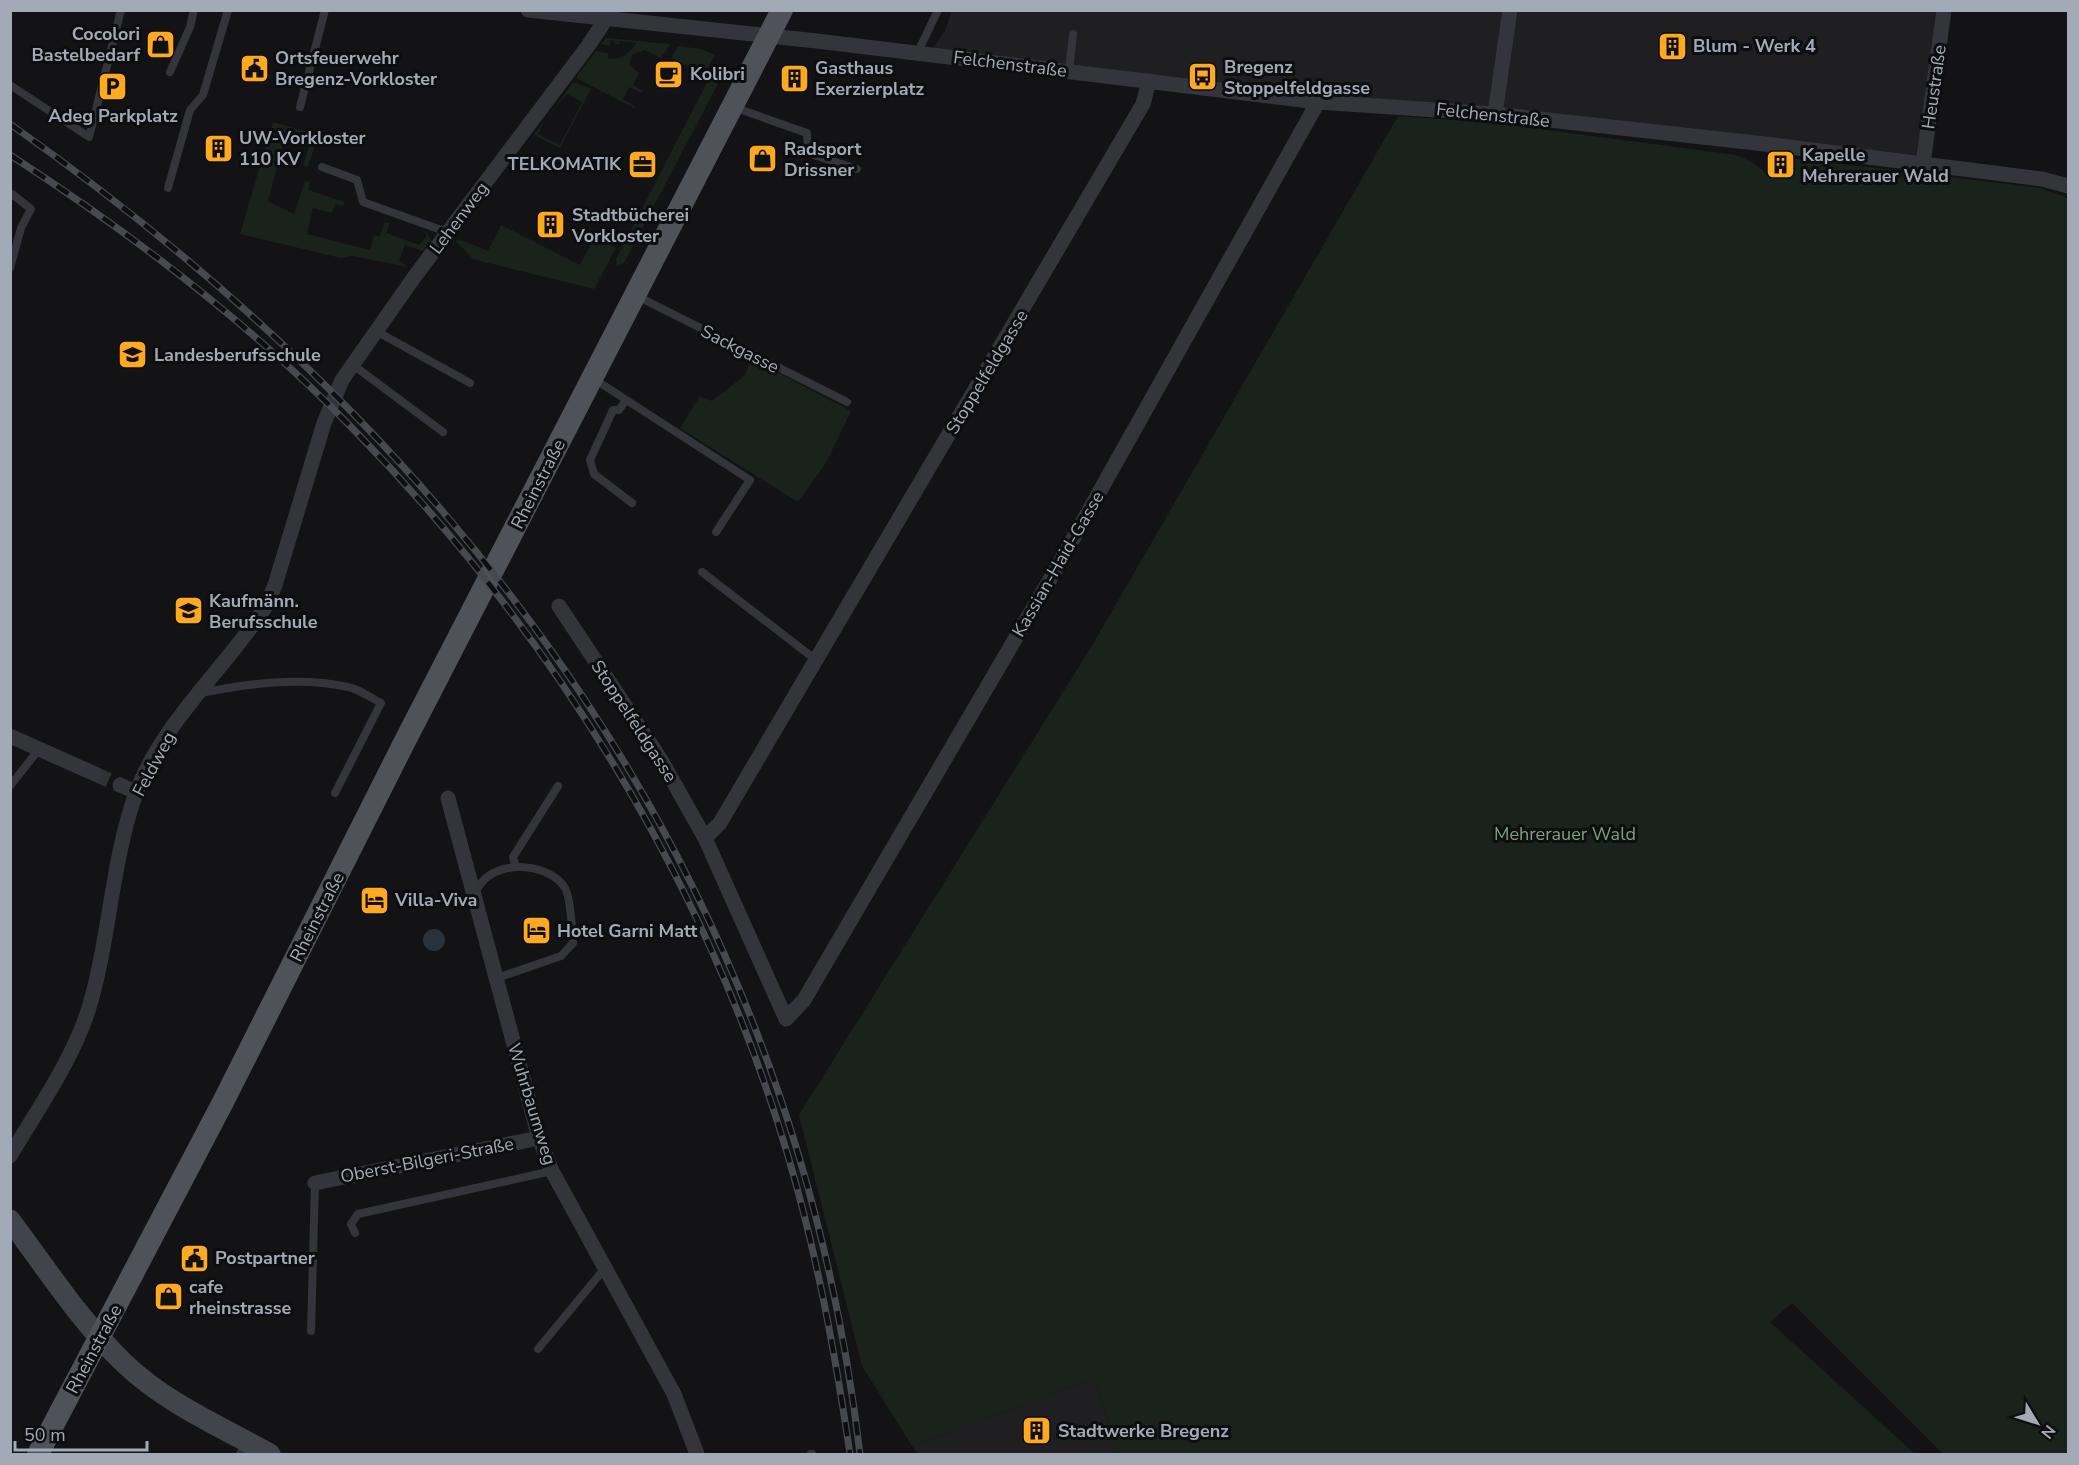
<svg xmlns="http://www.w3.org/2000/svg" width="2079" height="1465" font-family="'Nunito Sans',sans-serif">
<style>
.built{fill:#1f1f22}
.green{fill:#1a231b}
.water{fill:#28323a}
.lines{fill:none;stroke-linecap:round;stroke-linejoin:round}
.street-tunnel{stroke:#303135;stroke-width:15;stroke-dasharray:15 8;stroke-linecap:butt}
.lane{stroke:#33353a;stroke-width:8}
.street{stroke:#33353a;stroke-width:15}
.secondary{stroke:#41444a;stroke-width:21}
.primary{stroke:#4f5259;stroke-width:22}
.rail-casing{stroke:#46494f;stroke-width:7}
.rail{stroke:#0e0e10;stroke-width:4.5;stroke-dasharray:14;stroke-linecap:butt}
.labels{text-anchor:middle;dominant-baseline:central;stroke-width:6;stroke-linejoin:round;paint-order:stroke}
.poi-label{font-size:18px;font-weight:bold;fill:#a3aab7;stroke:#0e0e10;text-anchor:start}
.street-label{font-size:18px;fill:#a3aab7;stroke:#0e0e10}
.park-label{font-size:18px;fill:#77a478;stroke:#0e0e10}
</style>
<rect width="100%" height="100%" fill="#131315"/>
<g class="built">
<polygon points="952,10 1944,11 1923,164 928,55 945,31"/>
<polygon points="1094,1378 1118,1454 918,1454 912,1446"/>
</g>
<g class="green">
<path d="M606,38L670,44L661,58L645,50L632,55L629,65L639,73L633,85L643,91L642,93L629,87L623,99L636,107L634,108L578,79L577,76L596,51L608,53V58C621,61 629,53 637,43L620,41L619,44H615V41L611,40L610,46L601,44Z"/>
<polygon points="678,46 701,49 715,55 704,75 671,58"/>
<polygon points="712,73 720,80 624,263 617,266 616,259"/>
<polygon points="573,82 591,89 560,148 534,135 545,120 538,134 560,145 582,102 567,94 555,108"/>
<polygon points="1398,116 1493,123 1737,155 1753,163 1771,177 1784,160 1799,159 2040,188 2068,198 2068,1454 1943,1454 1792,1303 1770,1322 1915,1454 1118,1454 1094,1378 912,1446 862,1366 799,1115 1093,644"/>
<polygon points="273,122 318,135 308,167 303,166 310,143 285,136 268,201 294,214 305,181 310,182 308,190 345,202 343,206 335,204 332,213 313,208 307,234 370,250 374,235 379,237 385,222 390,223 386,233 419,245 427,236 424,232 426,232 431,240 423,251 405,245 399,261 408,267 352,256 341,258 240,234"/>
<polygon points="501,225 580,265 595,237 616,248 594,289 473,259 456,241 458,239 488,251"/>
<polygon points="752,359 851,411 826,463 798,502 680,428 700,396 712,401 744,376"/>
</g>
<circle class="water" cx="434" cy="940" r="11"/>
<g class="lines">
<polyline class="street-tunnel" points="95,774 120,785"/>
<g class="lane">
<polyline points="917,54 938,10"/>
<polyline points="1069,71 1073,34"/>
<polyline points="170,72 190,27 194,10"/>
<polyline points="10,85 89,137 121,10"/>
<polyline points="300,107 325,10"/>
<polyline points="736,108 807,133 808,153 857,169"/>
<polyline points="322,167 357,180 363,202 447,232"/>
<polyline points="168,188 190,110 203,95 228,10"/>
<polyline points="10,268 21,228 31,209 12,194"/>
<polyline points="637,296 847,402"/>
<polyline points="376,331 470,383"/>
<polyline points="353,365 443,432"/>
<polyline points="594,379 750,480 716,532"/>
<polyline points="626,400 619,410 613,410 590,460 594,474 632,503"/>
<polyline points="702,572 816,660"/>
<path d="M200,693C247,684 299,676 348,687C359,689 371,698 381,703L335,793"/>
<polyline points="10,786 39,749"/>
<polyline points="516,867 513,857 558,786"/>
<path d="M475,892C478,888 482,881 486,878C507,860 551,865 565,888C571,898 572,930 573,943L561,956L497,978"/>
<polyline points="355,1233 351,1224 358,1214 552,1171"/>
<polyline points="311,1331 315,1183"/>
<polyline points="538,1349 605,1268"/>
<polyline points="240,1454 248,1444"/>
<polyline points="811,1454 812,1454"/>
</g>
<g class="street">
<polyline points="528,10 817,41 1318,102 1495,114 1765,144 2042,179 2068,186"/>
<polyline points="1495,114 1510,10"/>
<polyline points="1923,164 1944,10"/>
<polyline points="559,606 661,760 705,838 786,1019 804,1000 1059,564 1318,102"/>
<polyline points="10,736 95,774"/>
<polyline points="120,785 136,792"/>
<polyline points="448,798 539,1138 552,1171 674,1394 697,1454"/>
<polyline points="705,838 720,823 1143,104 1149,81"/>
<path d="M10,1156C37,1110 71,1063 88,1011C110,940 111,863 136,793C163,721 225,669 266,606L275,585L324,423L342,380L415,276L588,46L606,19L607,11"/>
<polyline points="315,1183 539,1138"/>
</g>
<path class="secondary" d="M10,1220C46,1268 80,1321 124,1363C164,1402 221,1427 270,1454"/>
<polyline class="primary" points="38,1454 222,1104 406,739 782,10"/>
<defs>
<g id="rail">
<path d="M10,124C472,448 793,885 860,1454"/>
<path d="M10,155C134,235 252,325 355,431C552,632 708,885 788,1156C817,1254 835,1353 850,1454"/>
</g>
</defs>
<use href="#rail" class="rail-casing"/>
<use href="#rail" class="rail"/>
</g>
<defs>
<symbol id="shop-square" viewBox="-11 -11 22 22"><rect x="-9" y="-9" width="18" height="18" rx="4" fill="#ffa920" stroke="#0e0e10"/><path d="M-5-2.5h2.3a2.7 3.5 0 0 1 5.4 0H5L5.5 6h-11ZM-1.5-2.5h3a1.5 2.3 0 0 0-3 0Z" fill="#111"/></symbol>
<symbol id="building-square" viewBox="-11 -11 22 22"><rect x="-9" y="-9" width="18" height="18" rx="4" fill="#ffa920" stroke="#0e0e10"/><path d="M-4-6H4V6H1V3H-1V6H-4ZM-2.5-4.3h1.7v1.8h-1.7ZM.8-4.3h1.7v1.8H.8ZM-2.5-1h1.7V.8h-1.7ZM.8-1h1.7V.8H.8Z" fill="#111"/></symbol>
<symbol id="civic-square" viewBox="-11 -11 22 22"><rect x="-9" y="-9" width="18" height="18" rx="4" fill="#ffa920" stroke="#0e0e10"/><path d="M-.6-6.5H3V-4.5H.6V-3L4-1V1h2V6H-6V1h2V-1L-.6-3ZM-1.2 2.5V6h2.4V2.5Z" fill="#111"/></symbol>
<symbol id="cafe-square" viewBox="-11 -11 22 22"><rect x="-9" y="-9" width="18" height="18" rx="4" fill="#ffa920" stroke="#0e0e10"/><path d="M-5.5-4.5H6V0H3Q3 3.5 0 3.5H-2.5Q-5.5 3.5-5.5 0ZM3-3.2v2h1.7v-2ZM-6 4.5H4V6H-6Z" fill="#111"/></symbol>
<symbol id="bus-square" viewBox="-11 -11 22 22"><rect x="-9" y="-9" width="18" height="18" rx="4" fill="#ffa920" stroke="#0e0e10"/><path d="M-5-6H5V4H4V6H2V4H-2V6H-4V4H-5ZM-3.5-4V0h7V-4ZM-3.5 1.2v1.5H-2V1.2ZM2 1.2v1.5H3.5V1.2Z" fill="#111"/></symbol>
<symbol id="parking-square" viewBox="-11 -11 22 22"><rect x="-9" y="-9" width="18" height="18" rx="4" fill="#ffa920" stroke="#0e0e10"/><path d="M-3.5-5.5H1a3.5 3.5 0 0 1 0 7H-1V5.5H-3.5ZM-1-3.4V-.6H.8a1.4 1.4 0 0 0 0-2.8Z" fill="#111"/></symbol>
<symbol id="office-square" viewBox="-11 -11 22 22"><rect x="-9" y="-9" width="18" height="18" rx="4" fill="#ffa920" stroke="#0e0e10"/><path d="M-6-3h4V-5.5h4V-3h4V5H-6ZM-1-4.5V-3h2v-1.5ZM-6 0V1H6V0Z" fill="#111"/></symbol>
<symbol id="school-square" viewBox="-11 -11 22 22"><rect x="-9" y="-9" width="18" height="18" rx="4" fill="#ffa920" stroke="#0e0e10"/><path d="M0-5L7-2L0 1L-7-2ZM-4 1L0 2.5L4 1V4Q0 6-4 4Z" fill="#111"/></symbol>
<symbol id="hotel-square" viewBox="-11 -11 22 22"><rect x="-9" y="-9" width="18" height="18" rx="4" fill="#ffa920" stroke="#0e0e10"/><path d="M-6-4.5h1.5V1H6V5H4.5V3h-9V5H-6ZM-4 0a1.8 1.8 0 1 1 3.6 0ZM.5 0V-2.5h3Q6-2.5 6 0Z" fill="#111"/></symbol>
</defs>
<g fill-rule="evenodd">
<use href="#shop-square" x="144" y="28" width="33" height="33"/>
<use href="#building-square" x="1656" y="30" width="33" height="33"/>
<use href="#civic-square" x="238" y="52" width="33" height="33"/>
<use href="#cafe-square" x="652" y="58" width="33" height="33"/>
<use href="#bus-square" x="1186" y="60" width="33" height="33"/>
<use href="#building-square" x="778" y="62" width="33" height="33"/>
<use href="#parking-square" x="96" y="70" width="33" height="33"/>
<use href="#building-square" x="202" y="132" width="33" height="33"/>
<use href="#shop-square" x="746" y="142" width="33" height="33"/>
<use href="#office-square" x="626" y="148" width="33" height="33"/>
<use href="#building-square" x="1764" y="148" width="33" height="33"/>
<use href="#building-square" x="534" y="208" width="33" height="33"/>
<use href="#school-square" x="116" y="338" width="33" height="33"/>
<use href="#school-square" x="172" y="594" width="33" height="33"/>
<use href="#hotel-square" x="358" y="884" width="33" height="33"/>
<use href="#hotel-square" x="520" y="914" width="33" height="33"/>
<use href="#civic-square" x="178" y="1242" width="33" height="33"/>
<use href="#shop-square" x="152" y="1280" width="33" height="33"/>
<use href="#building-square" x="1020" y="1414" width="33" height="33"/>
</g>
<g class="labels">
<g class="poi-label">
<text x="140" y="34" text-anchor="end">Cocolori<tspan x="140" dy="21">Bastelbedarf</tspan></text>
<text x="1693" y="46">Blum - Werk 4</text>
<text x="275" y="58">Ortsfeuerwehr<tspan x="275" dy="21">Bregenz-Vorkloster</tspan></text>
<text x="1224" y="67">Bregenz<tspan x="1224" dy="21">Stoppelfeldgasse</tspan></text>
<text x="815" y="68">Gasthaus<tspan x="815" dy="21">Exerzierplatz</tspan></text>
<text x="690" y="74">Kolibri</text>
<text x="113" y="116" text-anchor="middle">Adeg Parkplatz</text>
<text x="239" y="138">UW-Vorkloster<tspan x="239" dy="21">110 KV</tspan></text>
<text x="784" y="149">Radsport<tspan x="784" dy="21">Drissner</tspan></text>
<text x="1802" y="155">Kapelle<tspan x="1802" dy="21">Mehrerauer Wald</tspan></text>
<text x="621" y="164" text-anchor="end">TELKOMATIK</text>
<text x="572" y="215">Stadtbücherei<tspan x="572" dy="21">Vorkloster</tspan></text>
<text x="154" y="355">Landesberufsschule</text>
<text x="209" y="601">Kaufmänn.<tspan x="209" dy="21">Berufsschule</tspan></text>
<text x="395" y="900">Villa-Viva</text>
<text x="557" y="931">Hotel Garni Matt</text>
<text x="215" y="1258">Postpartner</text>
<text x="189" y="1287">cafe<tspan x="189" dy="21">rheinstrasse</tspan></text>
<text x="1058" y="1431">Stadtwerke Bregenz</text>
</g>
<g class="street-label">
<text transform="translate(1010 64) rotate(7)">Felchenstraße</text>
<text transform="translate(1934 87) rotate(-82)">Heustraße</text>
<text transform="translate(1493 115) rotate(6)">Felchenstraße</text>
<text transform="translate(459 218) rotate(-53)">Lehenweg</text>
<text transform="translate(740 349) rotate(27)">Sackgasse</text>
<text transform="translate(987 372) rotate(-59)">Stoppelfeldgasse</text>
<text transform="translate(538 484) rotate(-63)">Rheinstraße</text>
<text transform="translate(1058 564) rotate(-60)">Kassian-Haid-Gasse</text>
<text transform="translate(634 721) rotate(57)">Stoppelfeldgasse</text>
<text transform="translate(154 764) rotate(-62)">Feldweg</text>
<text transform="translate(317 917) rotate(-63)">Rheinstraße</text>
<text transform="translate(532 1104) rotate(73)">Wuhrbaumweg</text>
<text transform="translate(427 1160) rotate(-11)">Oberst-Bilgeri-Straße</text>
<text transform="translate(94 1349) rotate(-62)">Rheinstraße</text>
</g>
<g class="park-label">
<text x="1565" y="834">Mehrerauer Wald</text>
</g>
</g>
<rect width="2079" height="1465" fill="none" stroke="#a3aab7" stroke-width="24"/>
<g transform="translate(2037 1423) rotate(128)" stroke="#0e0e10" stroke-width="4.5" paint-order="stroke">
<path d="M0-4.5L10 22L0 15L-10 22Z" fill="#a3aab7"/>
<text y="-9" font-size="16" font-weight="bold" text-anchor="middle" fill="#a3aab7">N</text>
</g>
<path d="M15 1441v9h132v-9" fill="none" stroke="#a3aab7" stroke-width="3"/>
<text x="24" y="1441" font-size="18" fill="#a3aab7" stroke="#0e0e10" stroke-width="4.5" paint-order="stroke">50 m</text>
</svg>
